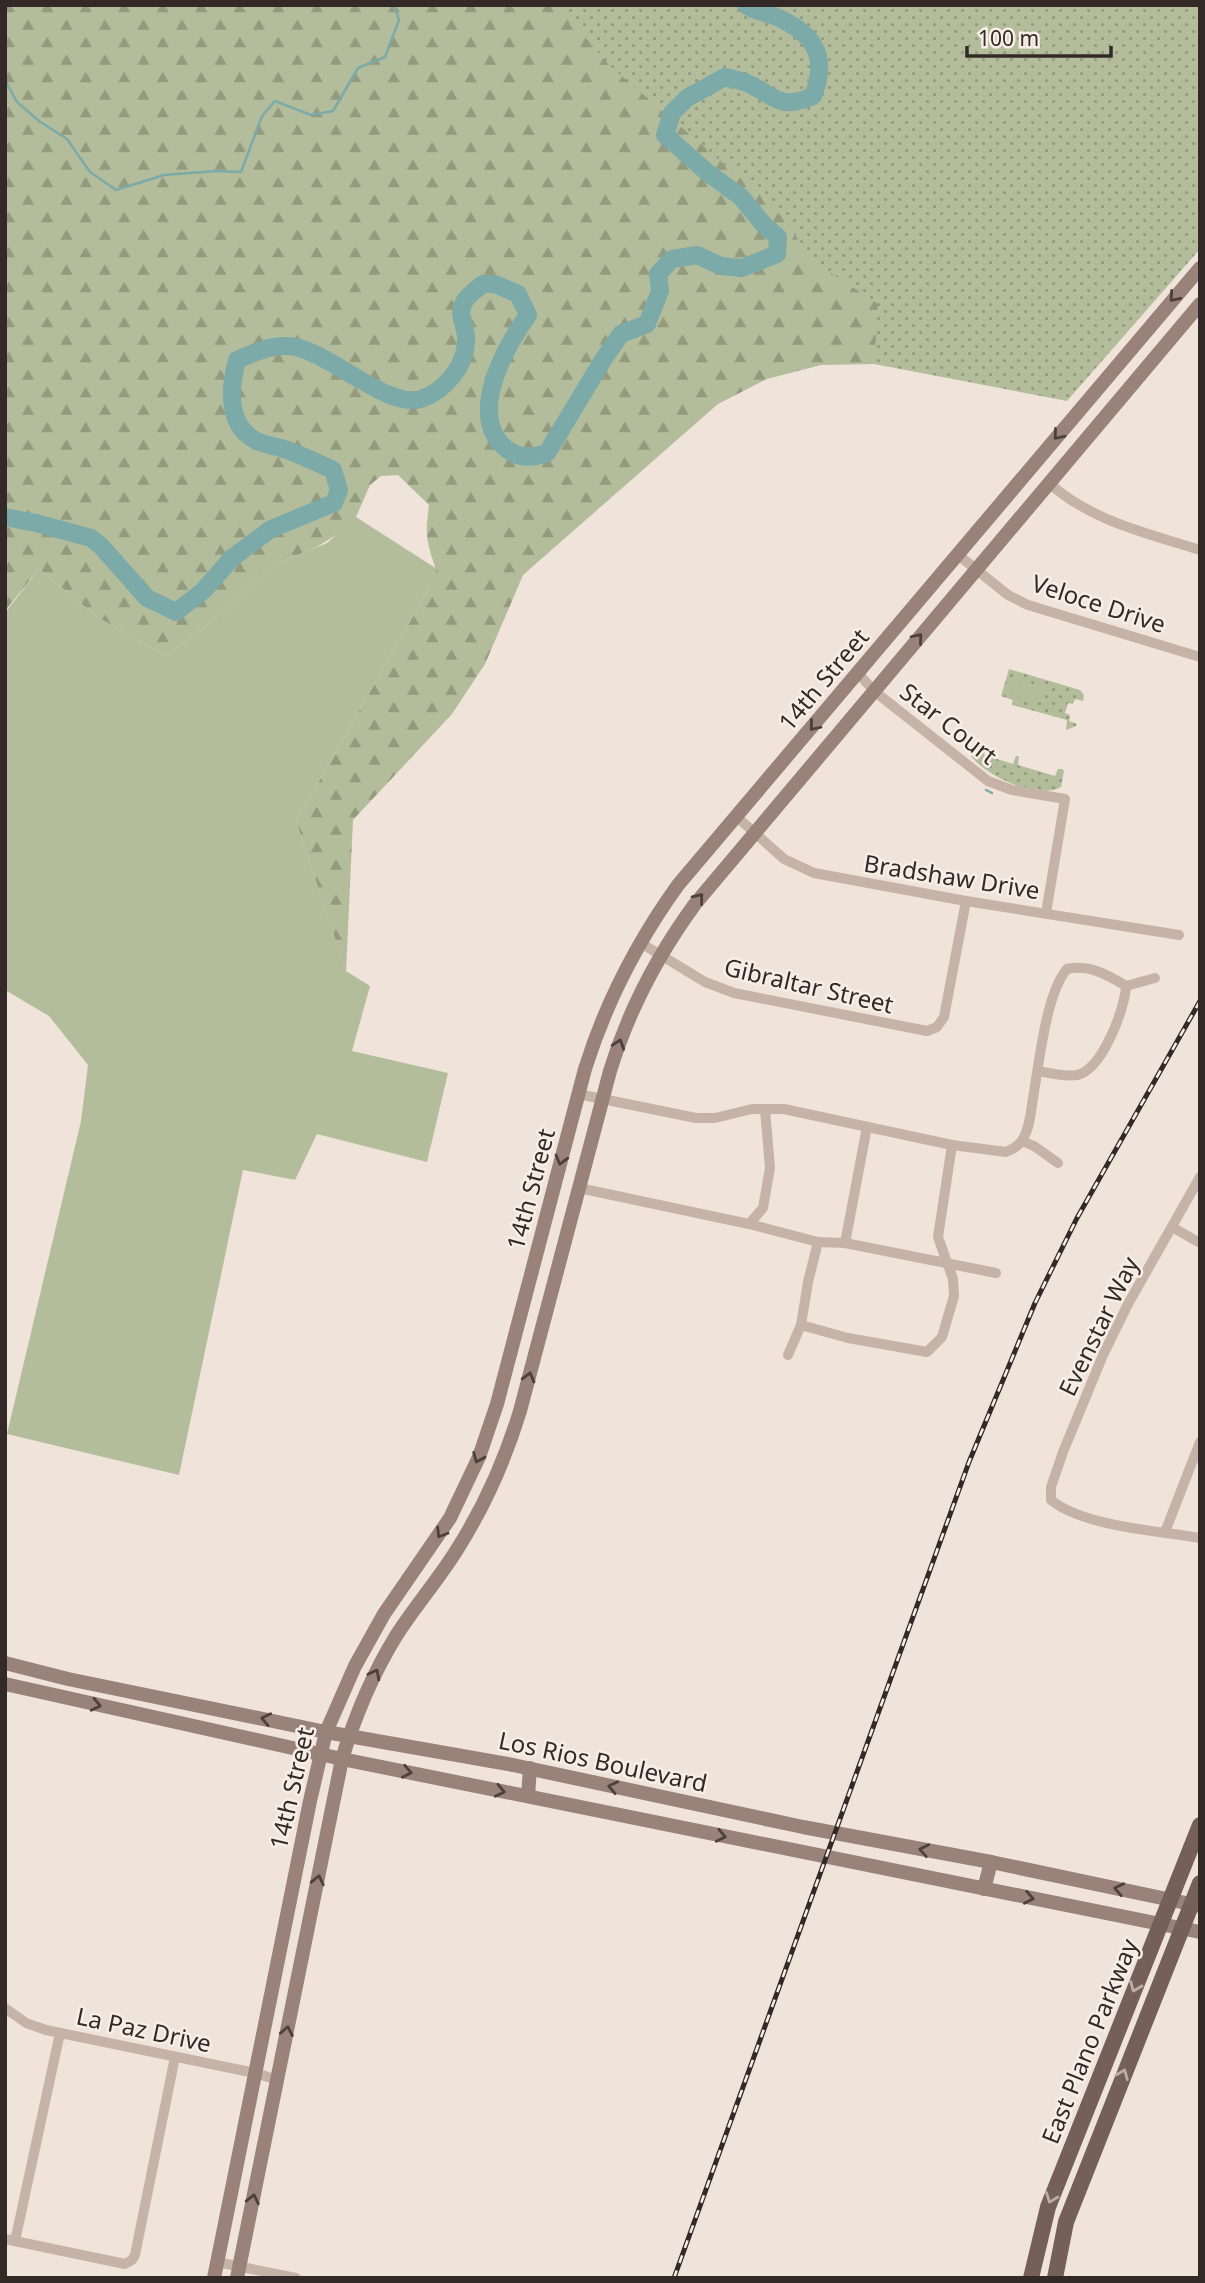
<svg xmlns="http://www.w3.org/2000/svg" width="1205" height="2283" font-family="'Noto Sans',sans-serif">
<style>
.grass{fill:url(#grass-dots)}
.forest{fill:url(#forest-firs)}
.park{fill:#b4bd9b}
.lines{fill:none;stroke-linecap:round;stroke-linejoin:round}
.stream{stroke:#7baaa8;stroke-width:2.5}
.river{stroke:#7baaa8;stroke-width:18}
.minor{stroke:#c6b3a7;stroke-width:10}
.secondary{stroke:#998279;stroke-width:14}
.primary{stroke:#746059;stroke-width:16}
.rail-casing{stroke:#332a27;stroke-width:5}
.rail{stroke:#f7eee6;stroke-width:2.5;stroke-dasharray:8;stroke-linecap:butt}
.oneway{stroke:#4c403c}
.oneway2{stroke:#bcaea7}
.labels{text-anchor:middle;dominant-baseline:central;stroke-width:5;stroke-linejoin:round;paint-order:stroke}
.street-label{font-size:24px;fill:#332a27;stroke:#f7eee6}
</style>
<defs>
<pattern id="grass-dots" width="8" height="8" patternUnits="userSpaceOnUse" patternTransform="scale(1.75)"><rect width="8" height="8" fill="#b4bd9b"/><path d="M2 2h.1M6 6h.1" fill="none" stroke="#939a7e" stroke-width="1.8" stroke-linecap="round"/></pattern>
<pattern id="forest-firs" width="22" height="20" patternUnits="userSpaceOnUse" patternTransform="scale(1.75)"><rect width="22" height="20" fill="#b4bd9b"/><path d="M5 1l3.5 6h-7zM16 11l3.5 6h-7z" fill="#939a7e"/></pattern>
</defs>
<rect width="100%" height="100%" fill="#efe3da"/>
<g class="grass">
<polygon points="510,5 1200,5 1200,249 1067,401 874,364 659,194"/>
<polygon points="1009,669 1080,690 1084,695 1083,701 1075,699 1073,704 1068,703 1065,713 1070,715 1069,721 1077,724 1076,726 1066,730 1067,720 1012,705 1013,700 1001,696"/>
<path d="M980,742L986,746L984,755L1013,764L1016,756H1019L1018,765L1055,776L1058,769H1062L1064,771L1061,787C1038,800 987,777 971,756V749Z"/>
</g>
<path class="forest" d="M5,5H558L609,65L773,206L816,263L878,304L874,364L821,365L767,379L718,404L523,575L485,664L452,714L353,820L346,972L296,821L428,590L436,569C426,541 425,535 429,505L398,475L381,476L370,485L356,517L341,532L315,548L274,565L222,613L166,656L97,617L39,569L5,611Z"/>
<g class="park">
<polygon points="356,517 437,569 428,590 296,821 346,971 370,986 352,1051 448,1073 427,1162 317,1134 295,1180 243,1170 179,1475 7,1434 81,1121 88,1065 49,1016 5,990 5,613 39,569 97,617 166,656 222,613 274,565 327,543"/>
<polygon points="1013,680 1042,688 1038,702 1009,695"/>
</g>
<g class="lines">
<g class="stream">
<polyline points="5,80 17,102 39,121 67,139 90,172 116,190 164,175 217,171 241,172 262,116 275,101 311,115 333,111 358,68 385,57 399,20 394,5"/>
<polyline points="986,790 992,793"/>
</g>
<path class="river" d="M5,517L36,523L91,538L101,546L147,598L176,612L203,591L232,558L271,529L334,503L339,490L333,470C318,463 303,456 287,450C277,446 264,445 255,440C226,424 230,387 237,360C253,353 270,345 288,346C324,347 387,410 421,399C445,391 467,365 466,338C466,325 457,316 464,302C467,296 477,289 483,284H495L518,294L528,315C506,346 469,411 502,445C515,458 531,459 547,453L603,360L621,334L647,324L660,291L658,274L672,259L697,255L721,266L742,268L777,254L778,237L764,225L741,197L708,173L665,135L672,113L687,98L725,77C732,79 740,80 747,83C776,96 778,111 813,96C830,53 811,31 772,15C763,12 753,11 746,5"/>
<g class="minor">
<path d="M1049,483C1091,521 1147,533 1200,550"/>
<polyline points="957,554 1008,595 1028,605 1200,657"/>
<polyline points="858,673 874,691 988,781 1012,790 1065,799 1046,913"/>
<polyline points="737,817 784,859 814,873 966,901 1179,935"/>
<polyline points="639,942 705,982 734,993 927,1031 937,1027 944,1017 966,901"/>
<polyline points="1126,986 1155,978"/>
<path d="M578,1094L696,1118H715L752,1109H784L952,1145L1006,1152C1013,1149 1019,1146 1023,1139C1030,1127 1031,1111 1033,1098C1039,1064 1046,993 1067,969C1089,964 1108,975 1126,986C1125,1009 1102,1070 1077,1075C1064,1077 1050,1073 1038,1071"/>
<polyline points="1022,1141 1034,1146 1058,1163"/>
<path d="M1200,1177L1128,1304L1103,1355L1063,1452L1051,1487V1500C1082,1526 1159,1531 1200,1538"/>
<polyline points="579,1188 749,1224 818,1242 845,1243 996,1273"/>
<polyline points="749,1224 763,1208 770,1168 765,1110"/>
<polyline points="1172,1227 1200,1243"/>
<polyline points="845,1243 867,1127"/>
<polyline points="801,1325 848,1338 927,1352 942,1337 954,1296 953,1279 938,1237 952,1145"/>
<polyline points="788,1355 801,1325 808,1282 818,1242"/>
<polyline points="1165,1532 1200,1442"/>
<polyline points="5,2008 26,2023 46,2030 255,2073 278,2080"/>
<polyline points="5,2239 125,2264 132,2260 135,2255 175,2057"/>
<polyline points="15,2241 60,2033"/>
<polyline points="217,2262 296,2278"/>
</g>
<g class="secondary">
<polyline points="5,1663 68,1679 326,1732 513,1765 803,1827 991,1862 1200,1906"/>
<polyline points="5,1684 342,1759 1200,1932"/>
<polyline points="528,1796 530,1768"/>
<polyline points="984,1889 991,1862"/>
<path d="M214,2278L310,1801L326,1732L355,1666L384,1614L450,1518L479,1457L497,1404L585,1069C606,1002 637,942 678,885L1200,268"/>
<path d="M237,2278L342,1759C355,1716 372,1675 396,1636C415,1606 439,1579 458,1548C485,1505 505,1460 520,1411L610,1071C629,1009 657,956 695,904L1200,304"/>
</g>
<g class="primary">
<polyline points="1031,2278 1048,2207 1200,1825"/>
<polyline points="1055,2278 1066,2222 1200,1883"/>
</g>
<defs>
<polyline id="rail" points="674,2278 969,1462 1035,1303 1077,1218 1200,1001"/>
</defs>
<use href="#rail" class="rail-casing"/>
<use href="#rail" class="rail"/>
</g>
<defs><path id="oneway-chevron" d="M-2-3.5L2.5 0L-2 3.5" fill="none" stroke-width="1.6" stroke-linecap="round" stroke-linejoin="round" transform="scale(1.75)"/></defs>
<g class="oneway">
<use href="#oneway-chevron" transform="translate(1174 297) rotate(131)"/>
<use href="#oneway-chevron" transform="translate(1058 435) rotate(130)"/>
<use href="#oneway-chevron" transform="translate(918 638) rotate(-50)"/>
<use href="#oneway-chevron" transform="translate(814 726) rotate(130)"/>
<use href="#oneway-chevron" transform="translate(699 898) rotate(-51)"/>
<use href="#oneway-chevron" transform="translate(619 1044) rotate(-71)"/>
<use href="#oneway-chevron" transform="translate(561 1160) rotate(105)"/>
<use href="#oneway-chevron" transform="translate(529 1377) rotate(-75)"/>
<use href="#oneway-chevron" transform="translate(478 1458) rotate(113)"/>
<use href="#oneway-chevron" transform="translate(441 1533) rotate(122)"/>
<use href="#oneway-chevron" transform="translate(375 1674) rotate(-63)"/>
<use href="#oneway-chevron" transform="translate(96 1705) rotate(13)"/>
<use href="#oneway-chevron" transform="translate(266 1719) rotate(-168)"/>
<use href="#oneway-chevron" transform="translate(407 1772) rotate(11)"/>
<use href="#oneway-chevron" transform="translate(613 1787) rotate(-168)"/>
<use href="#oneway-chevron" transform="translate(500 1791) rotate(12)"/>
<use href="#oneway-chevron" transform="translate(721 1836) rotate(12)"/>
<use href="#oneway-chevron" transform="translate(924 1850) rotate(-169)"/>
<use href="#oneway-chevron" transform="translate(318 1880) rotate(-78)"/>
<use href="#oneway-chevron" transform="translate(1119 1889) rotate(-168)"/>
<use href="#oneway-chevron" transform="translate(1029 1898) rotate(11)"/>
<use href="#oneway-chevron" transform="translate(287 2031) rotate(-79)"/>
<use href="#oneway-chevron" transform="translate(253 2199) rotate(-78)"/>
</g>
<g class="oneway2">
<use href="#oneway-chevron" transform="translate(1135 1987) rotate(112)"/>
<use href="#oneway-chevron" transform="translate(1123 2074) rotate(-68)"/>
<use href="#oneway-chevron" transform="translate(1051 2198) rotate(111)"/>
</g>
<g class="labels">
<g class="street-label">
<text transform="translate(1099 603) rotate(18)">Veloce Drive</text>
<text transform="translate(823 679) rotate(-50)">14th Street</text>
<text transform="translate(949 723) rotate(38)">Star Court</text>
<text transform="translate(952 876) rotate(9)">Bradshaw Drive</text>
<text transform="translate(809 985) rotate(13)">Gibraltar Street</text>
<text transform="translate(530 1189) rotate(-75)">14th Street</text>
<text transform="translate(1098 1326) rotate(-64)">Evenstar Way</text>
<text transform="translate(603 1761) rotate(12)">Los Rios Boulevard</text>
<text transform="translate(291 1788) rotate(-77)">14th Street</text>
<text transform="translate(144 2029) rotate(12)">La Paz Drive</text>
<text transform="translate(1089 2041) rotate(-68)">East Plano Parkway</text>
</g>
</g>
<rect width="1205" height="2283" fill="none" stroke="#332a27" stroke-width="14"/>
<path d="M967 46v10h144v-10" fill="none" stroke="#332a27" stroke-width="3.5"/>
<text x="978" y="46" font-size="21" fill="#332a27" stroke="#f7eee6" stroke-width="5" paint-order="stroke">100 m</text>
</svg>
